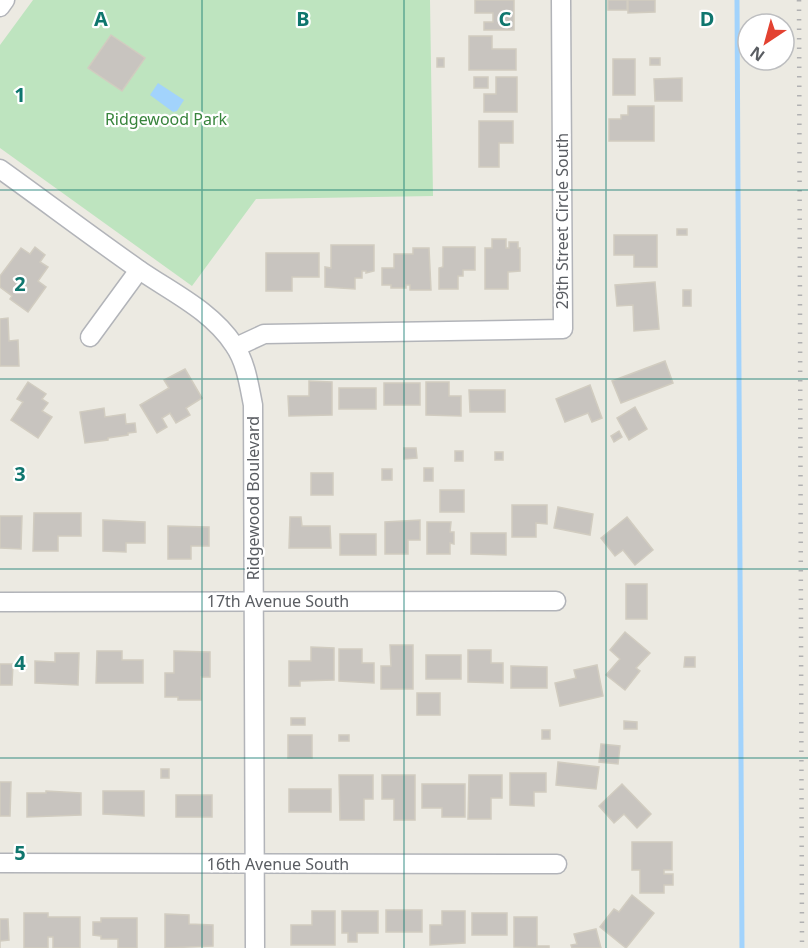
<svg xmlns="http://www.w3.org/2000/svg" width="808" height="948" font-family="'Noto Sans',sans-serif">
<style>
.green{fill:#bee4bf}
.water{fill:#a2d3fc}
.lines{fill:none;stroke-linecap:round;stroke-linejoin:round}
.stream{stroke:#a2d3fc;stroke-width:5}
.building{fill:#c8c4bf;stroke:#d1ccc0;stroke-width:1.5}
.minor-casing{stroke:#b2b4b9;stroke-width:21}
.minor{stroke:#fff;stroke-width:18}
.rail{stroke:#b1b1b2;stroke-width:4.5;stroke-dasharray:1.5 8;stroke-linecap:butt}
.grid{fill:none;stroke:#0f766e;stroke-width:1.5;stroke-opacity:0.55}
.labels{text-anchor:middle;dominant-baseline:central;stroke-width:4.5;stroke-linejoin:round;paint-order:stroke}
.park-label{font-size:16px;fill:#38843c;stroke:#fff}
.street-label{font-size:16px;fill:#5a5d62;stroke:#fff}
.grid-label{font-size:20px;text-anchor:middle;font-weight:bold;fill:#0f766e;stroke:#fff;stroke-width:4.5;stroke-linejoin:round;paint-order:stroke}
</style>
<rect width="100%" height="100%" fill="#eceae2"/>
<polygon class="green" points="33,0 430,0 433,196 256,199 192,286 0,148 0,45"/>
<polygon class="water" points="158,83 184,100 177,111 173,112 150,95"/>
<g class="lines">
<polyline class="stream" points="737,0 742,948"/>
</g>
<g class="building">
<polygon points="475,0 514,0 514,30 484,30 484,22 493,22 493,13 475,13"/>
<rect x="608" y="0" width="19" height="10"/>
<polygon points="628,0 655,0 655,12 628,13"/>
<polygon points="111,35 145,58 122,91 88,68"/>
<polygon points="469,36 492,36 492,49 516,49 516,70 469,70"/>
<rect x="437" y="58" width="7" height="9"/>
<rect x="650" y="58" width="10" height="7"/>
<rect x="613" y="59" width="22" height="36"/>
<rect x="474" y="77" width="14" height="11"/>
<polygon points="496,77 517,77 517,112 484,112 484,94 496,94"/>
<polygon points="682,78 682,101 655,101 654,79"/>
<polygon points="628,106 654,106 654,141 609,141 609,119 621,119 621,115 628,115"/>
<polygon points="479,121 513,121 513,143 499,143 499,167 479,167"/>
<rect x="677" y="229" width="10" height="6"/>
<polygon points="614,235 657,235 657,267 634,267 634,255 614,255"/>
<polygon points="492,239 506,239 506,248 509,248 509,242 518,242 518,248 520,248 520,271 508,272 508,289 485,289 485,248 492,248"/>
<polygon points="331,245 374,245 374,271 366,273 366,271 362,271 362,278 355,278 355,289 325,287 325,267 331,268"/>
<polygon points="35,247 45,255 40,262 48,267 38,281 46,287 28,312 10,299 12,296 0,287 0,276 21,248 30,254"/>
<polygon points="443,247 475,247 475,270 463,270 463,276 458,276 458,289 439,289 439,268 443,267"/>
<polygon points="413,248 429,248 431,290 410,290 410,285 406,285 406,288 391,288 391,285 382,285 382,268 394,268 394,254 413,254"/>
<polygon points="266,253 319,253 319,277 292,277 292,291 266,291"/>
<polygon points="655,282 659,329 634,331 633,305 617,306 615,285"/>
<rect x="683" y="290" width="8" height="16"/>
<polygon points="8,318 9,341 18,340 19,366 0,366 0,319"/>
<polygon points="665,361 673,383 621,403 612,381"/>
<polygon points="185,369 202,398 186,408 190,415 176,423 170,413 162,418 167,427 157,433 140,405 169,388 164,380"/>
<polygon points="309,381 332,382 332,415 289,416 288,396 309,396"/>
<polygon points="28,382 46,394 42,399 48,403 42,411 52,417 38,438 11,420 23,402 17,399"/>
<polygon points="426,382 449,382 449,396 461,396 461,416 426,415"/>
<rect x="384" y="383" width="36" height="22"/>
<polygon points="590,385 602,418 592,422 588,413 565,422 556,399"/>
<rect x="339" y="388" width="37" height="21"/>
<polygon points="469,390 505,390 505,412 470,412"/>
<polygon points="635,407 647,429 629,440 617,418"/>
<polygon points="104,408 105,417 125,414 126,424 135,423 136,432 128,433 128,435 108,438 108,440 85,443 80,412"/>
<polygon points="619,431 622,437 614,442 611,436"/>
<polygon points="404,448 416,448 417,458 404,459"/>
<rect x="455" y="451" width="8" height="10"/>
<rect x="495" y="452" width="8" height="8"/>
<rect x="424" y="468" width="9" height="13"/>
<rect x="382" y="469" width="10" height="11"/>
<rect x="311" y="473" width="22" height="22"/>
<rect x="440" y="490" width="24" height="22"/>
<polygon points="512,505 547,505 547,524 536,523 536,537 512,537"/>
<polygon points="558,507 593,514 590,535 554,528"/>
<polygon points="34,513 81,513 81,536 58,536 58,551 33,551"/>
<polygon points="0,516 22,516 21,549 0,548"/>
<polygon points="290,517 301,517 302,526 330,526 331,548 289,548"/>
<polygon points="627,517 653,550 635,565 623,550 615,556 601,538"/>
<polygon points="103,520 145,522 145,543 126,543 126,552 103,551"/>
<polygon points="420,520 420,540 408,540 408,554 385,554 385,522"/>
<polygon points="427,522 451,522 450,532 454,532 454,544 450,543 450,554 427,554"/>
<polygon points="168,526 209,527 209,546 191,546 191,559 168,559"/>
<polygon points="471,533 506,533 506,555 471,554"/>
<rect x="340" y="534" width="36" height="21"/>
<rect x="626" y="584" width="21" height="35"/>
<polygon points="625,632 650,653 636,668 640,671 625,690 606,675 620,659 610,650"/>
<polygon points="390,645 413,645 413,689 381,689 381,666 391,666"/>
<polygon points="311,647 334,648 334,680 300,681 300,686 289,686 289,661 311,661"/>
<polygon points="339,649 362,649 362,663 374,663 374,683 339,681"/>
<polygon points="468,650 491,650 491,663 503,663 503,683 468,682"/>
<polygon points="97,651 122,651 122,660 143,660 143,683 96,683"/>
<polygon points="174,651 210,652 210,677 201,677 201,700 178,700 178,697 165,697 165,673 174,673"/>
<polygon points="55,653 79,653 78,685 35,683 35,661 55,662"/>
<rect x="426" y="655" width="35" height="24"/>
<polygon points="685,657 695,657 695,667 684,667"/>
<polygon points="0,664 13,664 12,685 0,685"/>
<polygon points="597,665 603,696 560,706 555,683 576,678 574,670"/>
<polygon points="511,666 547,667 547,688 511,688"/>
<rect x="417" y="693" width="23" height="22"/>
<rect x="291" y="718" width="14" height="7"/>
<polygon points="624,721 637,722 637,729 624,729"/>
<rect x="542" y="730" width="8" height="9"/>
<rect x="288" y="735" width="24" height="23"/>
<rect x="339" y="735" width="10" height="6"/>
<polygon points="601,744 620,746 618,764 599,762"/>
<polygon points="558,762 599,767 596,789 556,785"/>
<rect x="161" y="769" width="8" height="9"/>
<polygon points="510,773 546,773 546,792 534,792 534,806 510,805"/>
<polygon points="339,775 373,775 373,799 364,799 364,820 340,820"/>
<polygon points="382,775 415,775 415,820 394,820 394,799 382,799"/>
<polygon points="469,775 502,775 502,798 491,798 491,819 468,819"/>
<polygon points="0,782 11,782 10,816 0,816"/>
<polygon points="422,784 465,784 465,817 442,817 442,808 422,808"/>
<polygon points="622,784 651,814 637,828 624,814 614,823 599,806"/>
<rect x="289" y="789" width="42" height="23"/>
<polygon points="46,791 81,793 81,815 27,817 27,793 46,793"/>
<polygon points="103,791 144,791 144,816 103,814"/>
<rect x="176" y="795" width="36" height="22"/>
<polygon points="632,842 672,842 672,870 664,870 664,874 673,874 673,885 664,885 664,893 640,893 640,870 632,870"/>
<polygon points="632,895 654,913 626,948 600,927 614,909 619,912"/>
<rect x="386" y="910" width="36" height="22"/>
<polygon points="312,911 335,911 335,945 291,945 291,925 312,925"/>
<polygon points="342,911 378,911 378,933 357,933 357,942 348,942 348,933 342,933"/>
<polygon points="442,911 465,911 465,943 430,945 430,925 442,925"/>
<polygon points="24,913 48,913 48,917 80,917 80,948 53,948 53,937 48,937 48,948 24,948"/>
<rect x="472" y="913" width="35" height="22"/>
<polygon points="165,914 189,915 189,924 213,925 213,946 165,948"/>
<polygon points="514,917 537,917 537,946 549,946 549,948 514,947"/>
<polygon points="101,918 137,918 137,948 118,948 118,939 101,939 101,936 93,935 93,922 101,922"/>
<polygon points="0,919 8,919 9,940 0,941 0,948"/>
<polygon points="596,929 601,948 572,948 571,945 577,944 574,934"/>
</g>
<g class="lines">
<defs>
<g id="minor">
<polyline points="0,7 5,0"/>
<path d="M0,169C46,202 91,236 138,269C171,292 211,310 234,345C246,362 249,385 253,405L255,948"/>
<polyline points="90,337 139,270"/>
<polyline points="236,347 264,334 563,329 561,0"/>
<polyline points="0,602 556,601"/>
<polyline points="0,863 557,864"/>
</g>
</defs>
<use href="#minor" class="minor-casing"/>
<use href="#minor" class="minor"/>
<polyline class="rail" points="799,0 802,948"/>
</g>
<path class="grid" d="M202,0V948M404,0V948M606,0V948M0,190H808M0,379H808M0,569H808M0,758H808"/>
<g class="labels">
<g class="park-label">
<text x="166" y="119">Ridgewood Park</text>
</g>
<g class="street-label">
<text transform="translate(562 221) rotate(-90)">29th Street Circle South</text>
<text transform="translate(253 498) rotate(-90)">Ridgewood Boulevard</text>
<text x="278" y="601">17th Avenue South</text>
<text x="278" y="864">16th Avenue South</text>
</g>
</g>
<g class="grid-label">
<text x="101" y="26">A</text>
<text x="303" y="26">B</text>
<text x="505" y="26">C</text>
<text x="707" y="26">D</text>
<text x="20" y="102">1</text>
<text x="20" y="291">2</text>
<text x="20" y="481">3</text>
<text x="20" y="670">4</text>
<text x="20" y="860">5</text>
</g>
<g transform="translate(766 42) rotate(216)"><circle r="28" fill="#ffffff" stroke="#bdbec0" stroke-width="1.5"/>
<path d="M0-4.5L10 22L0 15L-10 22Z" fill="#e34231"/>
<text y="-9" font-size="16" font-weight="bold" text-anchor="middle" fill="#5a5d62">N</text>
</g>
</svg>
